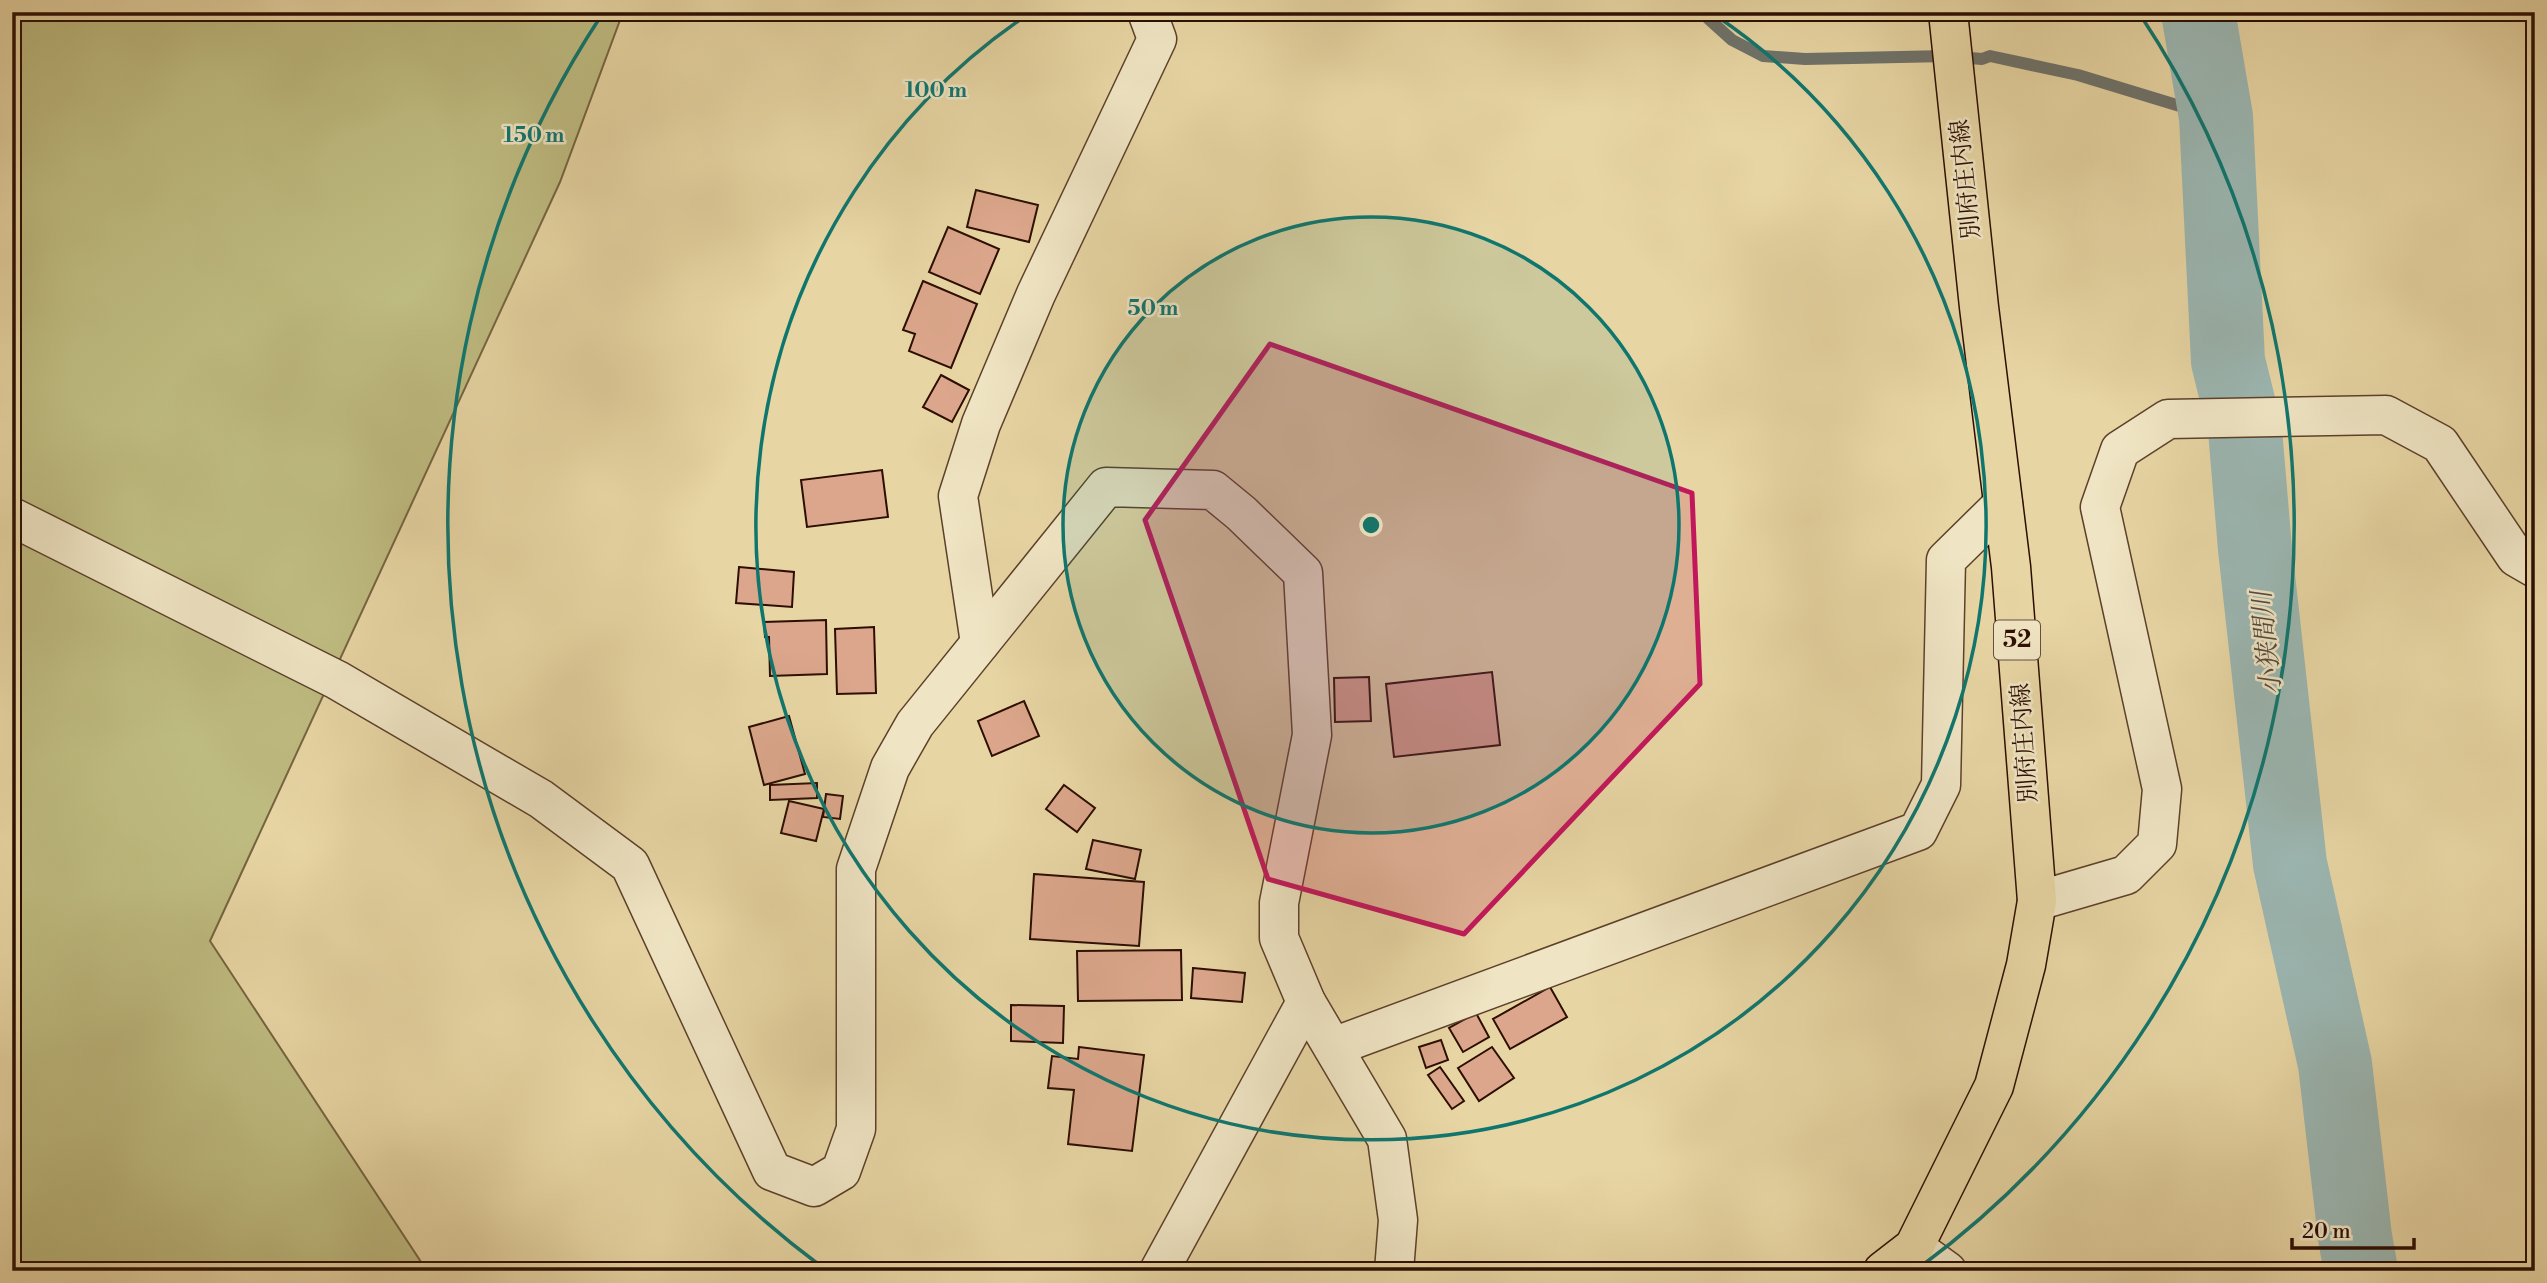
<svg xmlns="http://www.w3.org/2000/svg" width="2547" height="1283" font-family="'Libre Bodoni','Noto Serif JP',serif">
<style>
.green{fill:#bebb80;stroke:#766441;stroke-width:2}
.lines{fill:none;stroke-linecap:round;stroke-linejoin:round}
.stream{stroke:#6f736b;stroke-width:12}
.river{stroke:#9bb6b1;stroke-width:74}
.building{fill:#dba68b;stroke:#2d0e02;stroke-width:2}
.minor-casing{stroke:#5c402a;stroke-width:41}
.tertiary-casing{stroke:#5c402a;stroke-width:41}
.primary-casing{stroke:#2d0e02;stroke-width:41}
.minor{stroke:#efe4c3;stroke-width:38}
.tertiary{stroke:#efe4c3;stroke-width:38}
.primary{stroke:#e7d5a3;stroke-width:38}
.marked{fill:#c2185b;fill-opacity:0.2;stroke:#c2185b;stroke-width:5;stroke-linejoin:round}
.ring{fill:none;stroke:#0f766e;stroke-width:3.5}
.labels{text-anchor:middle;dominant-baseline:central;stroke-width:5;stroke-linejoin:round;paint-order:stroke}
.shield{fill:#efe4c3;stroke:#674e3c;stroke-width:2}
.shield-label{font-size:23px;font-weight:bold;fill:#2d0e02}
.street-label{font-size:24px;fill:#2d0e02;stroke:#efe4c3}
.water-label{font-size:26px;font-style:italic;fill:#54493f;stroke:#efe4c3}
.centre{fill:#0f766e;stroke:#efe4c3;stroke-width:3.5}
.ring-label{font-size:21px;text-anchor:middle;font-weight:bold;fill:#0f766e;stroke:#efe4c3;stroke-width:5;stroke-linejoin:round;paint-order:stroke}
</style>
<rect width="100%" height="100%" fill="#e7d5a3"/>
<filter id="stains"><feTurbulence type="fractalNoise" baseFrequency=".00286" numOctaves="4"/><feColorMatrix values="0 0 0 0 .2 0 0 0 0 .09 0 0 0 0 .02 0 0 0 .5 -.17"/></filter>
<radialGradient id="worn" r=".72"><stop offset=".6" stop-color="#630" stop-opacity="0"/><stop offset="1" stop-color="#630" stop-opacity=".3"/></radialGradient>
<polygon class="green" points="12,12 623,12 560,182 210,941 427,1271 12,1271"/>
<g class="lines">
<polyline class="stream" points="1701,12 1732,40 1763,56 1805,59 1947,56 1982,59 1990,56 2078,75 2216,117"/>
<polyline class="river" points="2198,12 2216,117 2228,361 2245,430 2255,549 2290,864 2335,1064 2355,1237 2361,1271"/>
</g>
<g class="building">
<polygon points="976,190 1038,205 1029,242 967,227"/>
<polygon points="948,227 999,249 980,294 929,272"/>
<polygon points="923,281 977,304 951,368 909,351 915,334 903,330"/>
<polygon points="941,375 969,390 952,422 923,407"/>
<polygon points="882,470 888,517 807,527 801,480"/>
<polygon points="739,567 794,572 792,607 736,603"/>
<polygon points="826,620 827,674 770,676 769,637 765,637 764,622"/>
<polygon points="874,627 876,693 837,694 835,629"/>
<polygon points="1492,672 1500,745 1394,757 1386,684"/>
<polygon points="1369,677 1371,721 1335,722 1334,678"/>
<polygon points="1024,701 1039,736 992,756 978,721"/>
<polygon points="789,716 805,774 764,785 749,727"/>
<polygon points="817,783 817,798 770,800 770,785"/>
<polygon points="1064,785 1095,808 1077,832 1046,809"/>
<polygon points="826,794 843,796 840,819 823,817"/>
<polygon points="789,801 824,809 816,841 781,833"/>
<polygon points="1093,840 1141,850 1135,879 1086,869"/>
<polygon points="1034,874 1144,882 1139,946 1030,939"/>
<polygon points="1181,950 1182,1000 1078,1001 1077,951"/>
<polygon points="1193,968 1245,973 1242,1002 1191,998"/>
<polygon points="1550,987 1567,1017 1510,1049 1493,1019"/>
<polygon points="1011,1005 1064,1006 1063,1043 1011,1041"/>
<polygon points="1476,1013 1489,1037 1463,1052 1449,1028"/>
<polygon points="1441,1040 1448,1060 1426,1068 1419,1047"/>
<polygon points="1079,1047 1144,1055 1132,1151 1068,1144 1074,1090 1048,1088 1052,1056 1078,1059"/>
<polygon points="1492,1047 1514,1078 1479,1101 1458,1068"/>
<polygon points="1440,1067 1464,1101 1452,1109 1428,1075"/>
</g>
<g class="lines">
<defs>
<g id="minor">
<polyline points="12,517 337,680 541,799 630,865 772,1171 814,1187 841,1171 856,1129 856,869 890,768 915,724 1106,487 1213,490 1241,513 1303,573 1312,735 1279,903 1279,938 1306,1002 1387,1139 1398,1220 1394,1271"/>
<polyline points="980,643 958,496 981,424 1036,294 1157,39 1147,12"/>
<polyline points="2037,901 2126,875 2157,844 2162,789 2100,507 2120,450 2168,419 2386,415 2440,444 2516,557 2535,568"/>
<polyline points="1333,1047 1918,831 1941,785 1946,560 2003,504"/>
<polyline points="1159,1271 1306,1002"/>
</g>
<polyline id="tertiary" points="1914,1247 1947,1271"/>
<polyline id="primary" points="1883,1271 1914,1247 1994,1086 2026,965 2037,901 2011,567 1979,307 1948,12"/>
</defs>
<use href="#minor" class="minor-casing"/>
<use href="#tertiary" class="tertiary-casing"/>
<use href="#primary" class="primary-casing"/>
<use href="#minor" class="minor"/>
<use href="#tertiary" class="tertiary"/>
<use href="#primary" class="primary"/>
</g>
<path class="marked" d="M1270,344L1692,493L1700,684L1464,934L1268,879L1145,520Z"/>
<circle cx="1371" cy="525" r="308" fill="#0f766e" fill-opacity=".12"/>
<g class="ring">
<circle cx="1371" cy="525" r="308"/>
<path d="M1715 15A615 615 0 1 1 1027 15"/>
<path d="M822 1267A923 923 0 0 1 601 16M2141 16A923 923 0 0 1 1920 1267"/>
</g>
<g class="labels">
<rect class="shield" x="1994" y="620.5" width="46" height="39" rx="5"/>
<g class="shield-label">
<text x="2017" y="640">52</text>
</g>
<g class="street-label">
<text transform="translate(1966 179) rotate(-96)">別府庄内線</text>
<text transform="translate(2025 743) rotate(-94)">別府庄内線</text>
</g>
<g class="water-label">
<text transform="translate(2267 643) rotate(-96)">小狭間川</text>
</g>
</g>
<circle cx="1371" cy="525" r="10" class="centre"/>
<g class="ring-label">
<text x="936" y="97">100 m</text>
<text x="534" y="142">150 m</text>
<text x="1153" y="315">50 m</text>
</g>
<rect width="2547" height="1283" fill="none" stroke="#e7d5a3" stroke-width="42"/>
<rect x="14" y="14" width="2519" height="1255" fill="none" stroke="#2d0e02" stroke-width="3.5"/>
<rect x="21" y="21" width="2505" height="1241" fill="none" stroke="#2d0e02" stroke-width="2"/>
<path d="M2292 1238v10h122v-10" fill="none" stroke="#2d0e02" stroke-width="3.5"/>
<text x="2302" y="1238" font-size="21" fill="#2d0e02" stroke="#efe4c3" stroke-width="5" paint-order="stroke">20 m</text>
<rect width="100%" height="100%" filter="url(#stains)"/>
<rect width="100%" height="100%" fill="url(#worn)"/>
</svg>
